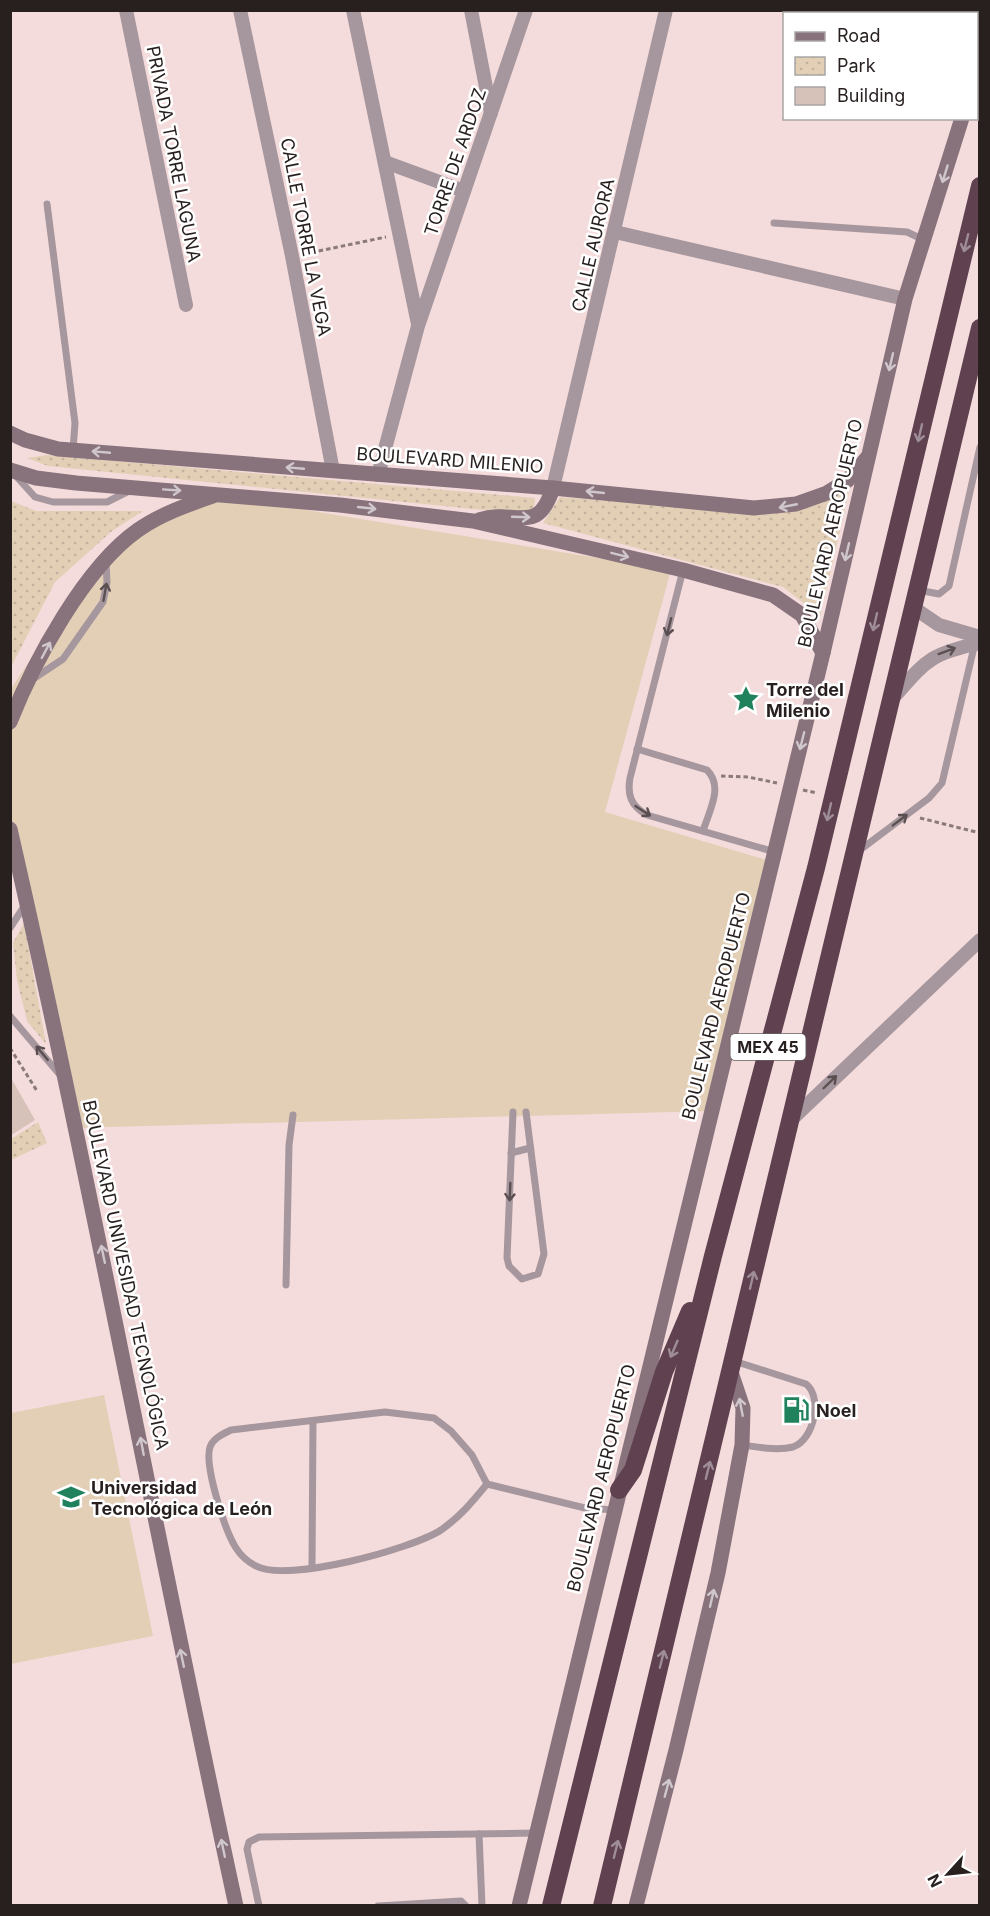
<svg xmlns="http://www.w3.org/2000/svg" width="990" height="1916" font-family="Inter,sans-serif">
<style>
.green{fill:#e2cfb6}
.park{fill:url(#park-dots)}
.building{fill:#d7c2b9}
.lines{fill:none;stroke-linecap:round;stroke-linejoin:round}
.path{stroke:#8b7a7a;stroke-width:3;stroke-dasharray:4.5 3;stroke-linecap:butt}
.lane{stroke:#a6969d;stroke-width:7}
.street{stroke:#a6969d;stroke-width:14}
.secondary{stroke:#88727c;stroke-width:15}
.highway{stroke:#5f4150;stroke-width:18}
.oneway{stroke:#cfc7cb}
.oneway2{stroke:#9f8d96}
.oneway3{stroke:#5a4f51}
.labels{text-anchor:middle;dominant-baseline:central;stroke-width:5;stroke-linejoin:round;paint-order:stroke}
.shield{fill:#fff;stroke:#686262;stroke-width:1.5}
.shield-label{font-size:16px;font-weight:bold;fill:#281f1f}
.street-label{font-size:18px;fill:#281f1f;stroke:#fff}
.poi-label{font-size:18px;font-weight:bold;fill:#281f1f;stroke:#fff;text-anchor:start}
</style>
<defs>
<pattern id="park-dots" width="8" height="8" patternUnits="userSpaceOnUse" patternTransform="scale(1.5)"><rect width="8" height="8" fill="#e2cfb6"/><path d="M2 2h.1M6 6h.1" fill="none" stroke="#c2b19c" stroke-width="1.8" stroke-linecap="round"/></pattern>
</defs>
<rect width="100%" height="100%" fill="#f5dcdc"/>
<g class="green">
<polygon points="209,494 671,570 605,812 770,861 710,1111 73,1128 11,822 10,690 88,575 141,526"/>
<polygon points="104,1395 153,1636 11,1664 11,1413"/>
</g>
<g class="park">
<path d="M47,455L535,498C535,508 532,512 522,514L48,466L27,458Z"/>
<polygon points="849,492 819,621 806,605 783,587 543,523 560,497 769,514"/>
<polygon points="11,501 36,511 143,511 112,531 55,582 11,667"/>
<polygon points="24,923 46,1044 27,1021 17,980 13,943"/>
<polygon points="38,1122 47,1143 11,1160 11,1139"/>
</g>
<g class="building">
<polygon points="10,1076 35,1120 10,1136"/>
<polygon points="790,1397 805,1401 801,1422 786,1419"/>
</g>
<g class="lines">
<g class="path">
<polyline points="304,254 386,237"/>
<polyline points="721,776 748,777 777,783"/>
<polyline points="803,790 817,793"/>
<polyline points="920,818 980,833"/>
<polyline points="10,1048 37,1091"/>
</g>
<g class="lane">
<polyline points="47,204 75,423 73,450"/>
<polyline points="774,223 907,232 924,240"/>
<polyline points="15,475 35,497 53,502 107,502 131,490"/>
<path d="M683,570L630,778C627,795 631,806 647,815L775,852"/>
<polyline points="918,590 939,594 949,586 980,447"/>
<polyline points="33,679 63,659 103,602 107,582 106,563"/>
<path d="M637,749L707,770C724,787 709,811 703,831"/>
<polyline points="860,850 929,798 942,783 975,643"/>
<polyline points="10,928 25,905"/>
<polyline points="10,1016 61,1076"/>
<polyline points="513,1112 507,1258 509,1266 522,1279 538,1274 544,1254 526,1112"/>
<polyline points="511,1153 530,1148"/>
<polyline points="286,1285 289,1145 293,1115"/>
<path d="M734,1361L806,1384C823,1397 814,1440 793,1447C777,1451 758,1447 742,1445"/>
<path d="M487,1484C473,1501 460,1517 441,1530C412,1549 287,1583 256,1566C248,1562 241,1556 236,1548C225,1531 204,1465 210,1447C213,1438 223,1434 231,1430L385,1412L434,1418L451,1431L472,1455L487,1484L585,1508L615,1510"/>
<polyline points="312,1568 313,1422"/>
<polyline points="479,1834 482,1906"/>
<polyline points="259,1906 247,1849 249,1842 259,1837 536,1833"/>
<polyline points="378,1906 461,1901 466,1906"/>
</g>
<g class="street">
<polyline points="126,10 186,305"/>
<polyline points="240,10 292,256 333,471"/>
<polyline points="353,10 418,324"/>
<polyline points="471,10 491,113"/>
<polyline points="385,162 464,191"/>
<polyline points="615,232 905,299"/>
<polyline points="378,475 418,326 526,10"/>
<polyline points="553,488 666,10"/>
<polyline points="914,608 939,625 980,637"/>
<path d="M893,698C927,660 929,654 980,643"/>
<polyline points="790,1121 980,940"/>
</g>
<g class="secondary">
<polyline points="976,70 980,60"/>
<polyline points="10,433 25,440 58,449 553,488 754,508 796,504 827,493 848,480 867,458"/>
<polyline points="10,470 36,478 76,483 340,505 473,521 683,570 773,595 802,615 823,653"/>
<path d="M479,520C517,508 537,537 553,488"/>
<path d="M10,722C34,661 85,567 138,530C161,514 187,505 213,496"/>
<path d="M10,829C92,1187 158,1547 236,1906"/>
<polyline points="519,1906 823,653 905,299 962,118"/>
<polyline points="636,1906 676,1750 718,1573 742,1445 743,1408 731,1372"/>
</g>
<g class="highway">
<polyline points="619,1490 633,1470 664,1372 690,1311"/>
<polyline points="551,1906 713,1256 816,868 980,186"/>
<polyline points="602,1906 980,328"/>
</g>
</g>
<defs><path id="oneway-shaft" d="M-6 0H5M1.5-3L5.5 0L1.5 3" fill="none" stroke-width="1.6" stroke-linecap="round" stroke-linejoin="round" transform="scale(1.5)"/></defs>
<g class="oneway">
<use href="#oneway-shaft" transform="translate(945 174) rotate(107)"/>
<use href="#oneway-shaft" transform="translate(891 362) rotate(103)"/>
<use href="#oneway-shaft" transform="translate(101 452) rotate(-175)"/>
<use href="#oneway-shaft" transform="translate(295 468) rotate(-175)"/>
<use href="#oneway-shaft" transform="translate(172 490) rotate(4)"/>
<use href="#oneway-shaft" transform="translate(595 492) rotate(-174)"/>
<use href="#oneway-shaft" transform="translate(788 506) rotate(169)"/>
<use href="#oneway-shaft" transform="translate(367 508) rotate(6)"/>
<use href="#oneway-shaft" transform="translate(521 517) rotate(2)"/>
<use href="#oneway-shaft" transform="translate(847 552) rotate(103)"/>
<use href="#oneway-shaft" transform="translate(620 555) rotate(14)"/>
<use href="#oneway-shaft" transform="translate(46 650) rotate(-62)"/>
<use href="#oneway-shaft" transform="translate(802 741) rotate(104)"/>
<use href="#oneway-shaft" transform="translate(103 1254) rotate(-102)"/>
<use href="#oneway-shaft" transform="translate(741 1407) rotate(-101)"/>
<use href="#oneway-shaft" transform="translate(142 1446) rotate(-101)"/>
<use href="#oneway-shaft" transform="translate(712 1598) rotate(-77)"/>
<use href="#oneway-shaft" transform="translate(182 1658) rotate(-102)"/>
<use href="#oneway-shaft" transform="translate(667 1788) rotate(-75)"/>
<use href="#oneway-shaft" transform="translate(223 1848) rotate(-102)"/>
</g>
<g class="oneway2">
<use href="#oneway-shaft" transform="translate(966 243) rotate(104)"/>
<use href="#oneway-shaft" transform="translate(920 433) rotate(103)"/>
<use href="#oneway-shaft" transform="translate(875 622) rotate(103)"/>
<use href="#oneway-shaft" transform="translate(829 812) rotate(103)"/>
<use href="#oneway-shaft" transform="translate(752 1280) rotate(-77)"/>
<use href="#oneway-shaft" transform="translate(674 1349) rotate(113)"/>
<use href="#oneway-shaft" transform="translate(708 1470) rotate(-76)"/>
<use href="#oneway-shaft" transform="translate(662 1659) rotate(-76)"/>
<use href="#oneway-shaft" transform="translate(616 1849) rotate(-76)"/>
</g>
<g class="oneway3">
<use href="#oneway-shaft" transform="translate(105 592) rotate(-80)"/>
<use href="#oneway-shaft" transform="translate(669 627) rotate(104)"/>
<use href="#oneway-shaft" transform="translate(947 651) rotate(-20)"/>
<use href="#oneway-shaft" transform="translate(643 811) rotate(33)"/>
<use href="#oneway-shaft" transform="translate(900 820) rotate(-37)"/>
<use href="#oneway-shaft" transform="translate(42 1053) rotate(-130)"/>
<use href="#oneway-shaft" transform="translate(830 1082) rotate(-44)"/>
<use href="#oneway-shaft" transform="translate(510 1192) rotate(92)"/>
</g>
<defs>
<symbol id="sight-bare" viewBox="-9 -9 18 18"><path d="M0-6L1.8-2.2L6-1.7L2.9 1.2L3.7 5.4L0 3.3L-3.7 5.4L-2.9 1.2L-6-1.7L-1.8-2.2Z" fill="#1f825c" stroke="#fff" stroke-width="2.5" paint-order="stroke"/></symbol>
<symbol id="fuel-bare" viewBox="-9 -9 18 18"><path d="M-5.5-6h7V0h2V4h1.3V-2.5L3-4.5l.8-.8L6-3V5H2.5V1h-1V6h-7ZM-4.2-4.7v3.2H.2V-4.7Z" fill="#1f825c" stroke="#fff" stroke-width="2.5" paint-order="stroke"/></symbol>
<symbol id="university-bare" viewBox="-9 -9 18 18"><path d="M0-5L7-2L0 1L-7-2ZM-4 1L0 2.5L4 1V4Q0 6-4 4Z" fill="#1f825c" stroke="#fff" stroke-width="2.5" paint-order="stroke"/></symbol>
</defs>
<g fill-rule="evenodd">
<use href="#sight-bare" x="727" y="680" width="38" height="38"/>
<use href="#fuel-bare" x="777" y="1391" width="38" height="38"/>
<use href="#university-bare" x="52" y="1478" width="38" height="38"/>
</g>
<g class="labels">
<rect class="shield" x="730.5" y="1034" width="75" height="26" rx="4.5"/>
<g class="shield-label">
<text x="768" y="1047">MEX 45</text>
</g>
<g class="street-label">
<text transform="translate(174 154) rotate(79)">PRIVADA TORRE LAGUNA</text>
<text transform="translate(455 162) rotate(-71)">TORRE DE ARDOZ</text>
<text transform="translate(306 237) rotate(79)">CALLE TORRE LA VEGA</text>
<text transform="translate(593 245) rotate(-77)">CALLE AURORA</text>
<text transform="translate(450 460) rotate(4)">BOULEVARD MILENIO</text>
<text transform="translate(830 533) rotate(-77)">BOULEVARD AEROPUERTO</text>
<text transform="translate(716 1006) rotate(-76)">BOULEVARD AEROPUERTO</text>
<text transform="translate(126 1275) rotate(78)">BOULEVARD UNIVESIDAD TECNOLÓGICA</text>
<text transform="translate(601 1478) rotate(-76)">BOULEVARD AEROPUERTO</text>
</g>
<g class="poi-label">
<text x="766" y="689">Torre del<tspan x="766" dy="21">Milenio</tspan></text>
<text x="816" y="1410">Noel</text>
<text x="91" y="1487">Universidad<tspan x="91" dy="21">Tecnológica de León</tspan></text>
</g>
</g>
<rect width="990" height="1916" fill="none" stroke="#281f1f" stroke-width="24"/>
<rect x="783" y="12" width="195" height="108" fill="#ffffff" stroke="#a9a5a5" stroke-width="1.5"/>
<rect x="795" y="32" width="30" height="9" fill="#88727c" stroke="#a9a5a5" stroke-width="1.5"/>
<text x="837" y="42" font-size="18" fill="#281f1f">Road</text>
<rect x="795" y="57" width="30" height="18" fill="url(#park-dots)" stroke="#a9a5a5" stroke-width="1.5"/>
<text x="837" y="72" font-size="18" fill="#281f1f">Park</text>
<rect x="795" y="87" width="30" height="18" fill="#d7c2b9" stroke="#a9a5a5" stroke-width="1.5"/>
<text x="837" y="102" font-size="18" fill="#281f1f">Building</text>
<g transform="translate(948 1874) rotate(243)" stroke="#ffffff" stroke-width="4.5" paint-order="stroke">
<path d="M0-4.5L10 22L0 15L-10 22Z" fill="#281f1f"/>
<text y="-9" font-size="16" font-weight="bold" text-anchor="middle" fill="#281f1f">N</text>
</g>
</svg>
